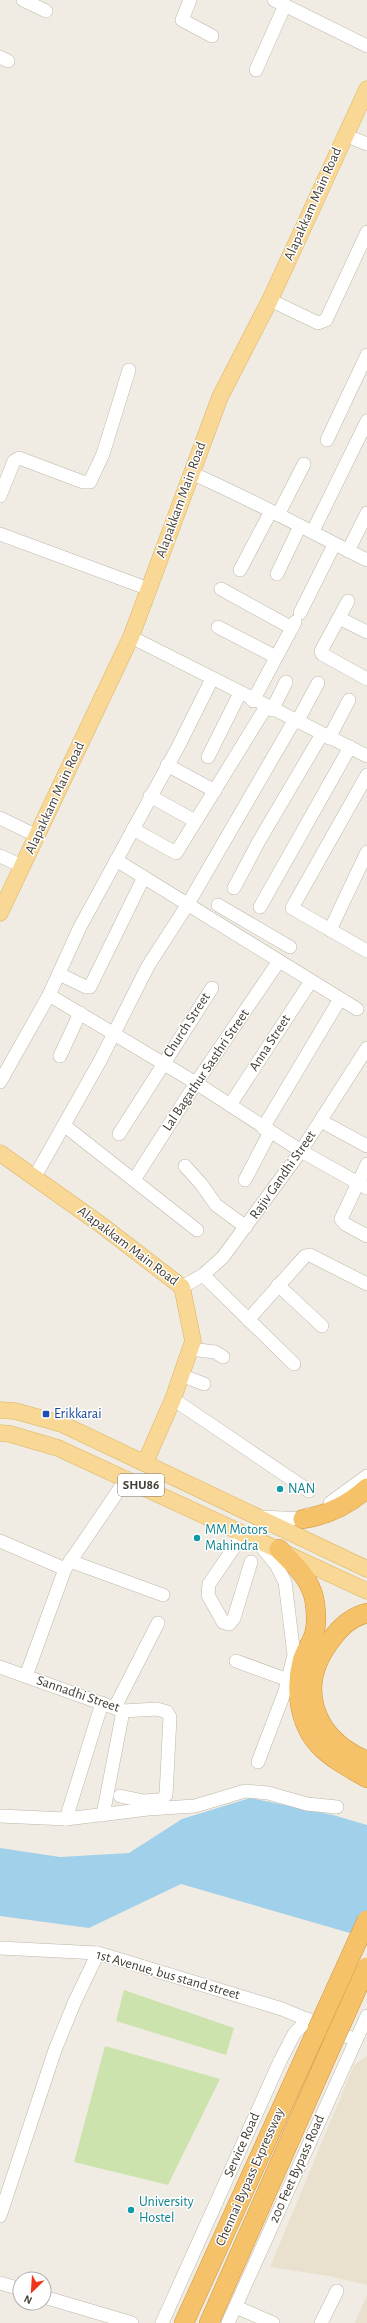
<svg xmlns="http://www.w3.org/2000/svg" width="367" height="2323" font-family="'Alegreya Sans',sans-serif">
<style>
.education{fill:#e9e0cd}
.green{fill:#cde3ad}
.water{fill:#a1d0eb}
.lines{fill:none;stroke-linecap:round;stroke-linejoin:round}
.minor-casing{stroke:#beb6a9;stroke-width:14}
.major-casing{stroke:#dcb466;stroke-width:17}
.highway-casing{stroke:#d4953a;stroke-width:20}
.minor{stroke:#fff;stroke-width:13}
.major{stroke:#f8d894;stroke-width:16}
.highway{stroke:#f5c169;stroke-width:19}
.highway-bridge-casing{stroke:#d4953a;stroke-width:20;stroke-linecap:butt}
.highway-bridge{stroke:#f5c169;stroke-width:19}
.transit-dot{fill:#1a4fb4;stroke:#fff;stroke-width:1.5}
.culture-dot{fill:#0f9aa8;stroke:#fff;stroke-width:1.5}
.labels{text-anchor:middle;dominant-baseline:central;stroke-width:3;stroke-linejoin:round;paint-order:stroke}
.shield{fill:#fff;stroke:#7b7671;stroke-width:1}
.shield-label{font-size:13px;font-weight:bold;fill:#423c34}
.street-label{font-size:14px;fill:#423c34;stroke:#fff}
.transit-label{font-size:14px;fill:#164399;stroke:#fff;text-anchor:start}
.culture-label{font-size:14px;fill:#0d838f;stroke:#fff;text-anchor:start}
</style>
<rect width="100%" height="100%" fill="#f0ece3"/>
<g class="education">
<polygon points="367,2056 367,2285 329,2276 270,2267 354,2065"/>
<polygon points="367,2295 367,2323 355,2323"/>
</g>
<g class="green">
<polygon points="124,1990 234,2028 226,2055 116,2021"/>
<polygon points="105,2046 220,2079 168,2185 74,2162"/>
</g>
<polygon class="water" points="250,1798 333,1815 367,1825 367,1938 181,1884 89,1928 0,1916 0,1848 60,1857 129,1853 182,1819"/>
<g class="lines">
<defs>
<g id="minor">
<polyline points="23,0 46,11"/>
<polyline points="190,0 182,20 212,36"/>
<polyline points="274,0 367,46"/>
<polyline points="0,57 8,61"/>
<polyline points="256,70 285,5"/>
<polyline points="345,135 367,144"/>
<polyline points="270,300 318,323 326,320 367,232"/>
<polyline points="327,440 367,355"/>
<path d="M191,473C251,499 309,531 367,560"/>
<polyline points="0,496 14,461 19,458 83,482 90,482 103,454 129,370"/>
<polyline points="278,515 304,464"/>
<polyline points="313,531 367,421"/>
<polyline points="0,534 149,589"/>
<polyline points="348,551 367,513"/>
<polyline points="240,570 271,511"/>
<polyline points="277,574 300,526"/>
<polyline points="221,589 292,628"/>
<polyline points="348,601 321,651 322,654 367,679"/>
<polyline points="300,613 334,545"/>
<polyline points="339,618 367,632"/>
<polyline points="218,627 276,657"/>
<polyline points="131,637 367,756"/>
<polyline points="253,701 295,622"/>
<polyline points="272,710 286,682"/>
<polyline points="297,722 318,683"/>
<polyline points="329,738 349,700"/>
<polyline points="208,757 240,693"/>
<polyline points="167,765 215,791"/>
<polyline points="367,775 292,908 367,951"/>
<polyline points="150,796 195,821"/>
<polyline points="0,818 37,836"/>
<polyline points="133,829 176,853 266,707"/>
<polyline points="0,856 22,866"/>
<polyline points="116,860 357,1009"/>
<polyline points="234,888 259,841 322,734"/>
<polyline points="218,905 290,947"/>
<polyline points="260,907 350,747"/>
<polyline points="330,930 367,852"/>
<polyline points="59,974 86,987 90,987 144,877"/>
<polyline points="49,995 196,1083 301,1151 367,1188"/>
<polyline points="60,1056 80,1013"/>
<polyline points="0,1082 49,995 80,927 178,747 212,679"/>
<polyline points="230,1105 311,981"/>
<polyline points="321,1121 367,1146"/>
<polyline points="65,1126 197,1230"/>
<polyline points="263,1128 340,999"/>
<polyline points="119,1134 212,988"/>
<polyline points="367,1164 341,1219 345,1224 367,1236"/>
<polyline points="185,1166 202,1185 216,1205 246,1227"/>
<polyline points="34,1178 100,1061 148,966 188,904 294,721"/>
<polyline points="134,1180 196,1083 279,961"/>
<polyline points="245,1180 270,1132"/>
<polyline points="203,1275 294,1364"/>
<polyline points="278,1285 322,1326"/>
<polyline points="182,1287 203,1275 223,1257 301,1151 367,1048"/>
<polyline points="248,1320 305,1256 310,1255 367,1284"/>
<polyline points="190,1349 215,1352 223,1357"/>
<polyline points="181,1375 204,1384"/>
<polyline points="173,1399 309,1491"/>
<polyline points="330,1503 367,1476"/>
<polyline points="262,1517 303,1519 309,1514"/>
<polyline points="244,1533 209,1584 208,1595 223,1622 229,1624 234,1618 251,1562"/>
<polyline points="0,1541 65,1569"/>
<polyline points="257,1541 277,1566 285,1582 294,1655 285,1691 258,1762"/>
<polyline points="70,1561 163,1595"/>
<polyline points="236,1661 288,1680"/>
<polyline points="0,1667 123,1711 157,1709 167,1712 170,1717 166,1795 161,1800 143,1801 120,1796"/>
<polyline points="26,1676 65,1569 127,1478"/>
<polyline points="115,1707 158,1623"/>
<polyline points="103,1815 123,1711"/>
<polyline points="0,1816 66,1819 148,1809 195,1806 245,1791 268,1793 307,1804 337,1807"/>
<polyline points="66,1819 102,1703"/>
<polyline points="0,1948 98,1953 282,2009 356,2040"/>
<polyline points="0,2216 55,2050 75,2001 98,1953"/>
<polyline points="0,2283 20,2289"/>
<polyline points="44,2297 132,2323"/>
<polyline points="236,2307 273,2323"/>
<polyline points="162,2323 280,2061 294,2034 308,2019"/>
<polyline points="228,2323 367,2016"/>
<polyline points="321,2323 337,2291"/>
</g>
<g id="major">
<polyline points="0,913 131,637 220,397 270,300 367,89"/>
<polyline points="0,1153 100,1224 182,1287 193,1341 173,1399 145,1463"/>
<polyline points="0,1410 15,1411 62,1424 367,1569"/>
<polyline points="0,1433 10,1434 58,1448 367,1591"/>
</g>
<g id="highway">
<path d="M303,1519C327,1515 349,1505 367,1488"/>
<path d="M279,1549C290,1561 305,1573 311,1589C316,1599 317,1620 315,1631C313,1642 304,1651 302,1662C295,1689 299,1724 319,1745C332,1759 351,1769 367,1778"/>
<path d="M367,1613C351,1617 340,1627 331,1640C295,1687 313,1738 367,1761"/>
<polyline points="184,2323 317,2030"/>
<polyline points="209,2323 335,2038"/>
</g>
</defs>
<use href="#minor" class="minor-casing"/>
<use href="#major" class="major-casing"/>
<use href="#highway" class="highway-casing"/>
<use href="#minor" class="minor"/>
<use href="#major" class="major"/>
<use href="#highway" class="highway"/>
<defs>
<g id="highway-bridge">
<polyline points="317,2030 367,1920"/>
<polyline points="335,2038 367,1967"/>
</g>
</defs>
<use href="#highway-bridge" class="highway-bridge-casing"/>
<use href="#highway-bridge" class="highway-bridge"/>
</g>
<rect class="transit-dot" x="42" y="1410" width="8" height="8" rx="2"/>
<g class="culture-dot">
<circle cx="280" cy="1489" r="4"/>
<circle cx="197" cy="1538" r="4"/>
<circle cx="131" cy="2210" r="4"/>
</g>
<g class="labels">
<rect class="shield" x="118" y="1474" width="46" height="22" rx="3"/>
<g class="shield-label">
<text x="141" y="1485">SHU86</text>
</g>
<g class="street-label">
<text transform="translate(313 204) rotate(-66)">Alapakkam Main Road</text>
<text transform="translate(181 500) rotate(-70)">Alapakkam Main Road</text>
<text transform="translate(55 798) rotate(-65)">Alapakkam Main Road</text>
<text transform="translate(187 1025) rotate(-57)">Church Street</text>
<text transform="translate(270 1043) rotate(-57)">Anna Street</text>
<text transform="translate(206 1070) rotate(-56)">Lal Bagathur Sasthri Street</text>
<text transform="translate(283 1175) rotate(-55)">Rajiv Gandhi Street</text>
<text transform="translate(128 1246) rotate(37)">Alapakkam Main Road</text>
<text transform="translate(78 1694) rotate(19)">Sannadhi Street</text>
<text transform="translate(168 1975) rotate(16)">1st Avenue, bus stand street</text>
<text transform="translate(242 2145) rotate(-66)">Service Road</text>
<text transform="translate(297 2169) rotate(-66)">200 Feet Bypass Road</text>
<text transform="translate(250 2177) rotate(-66)">Chennai Bypass Expressway</text>
</g>
<g class="transit-label">
<text x="54" y="1414">Erikkarai</text>
</g>
<g class="culture-label">
<text x="288" y="1489">NAN</text>
<text x="205" y="1530">MM Motors<tspan x="205" dy="16">Mahindra</tspan></text>
<text x="139" y="2202">University<tspan x="139" dy="16">Hostel</tspan></text>
</g>
</g>
<g transform="translate(32 2291) rotate(205)"><circle r="19" fill="#ffffff" stroke="#b3b1ae"/>
<path d="M0-3L7 15L0 10L-7 15Z" fill="#ee341d"/>
<text y="-6" font-size="11" font-weight="bold" text-anchor="middle" fill="#423c34">N</text>
</g>
</svg>
